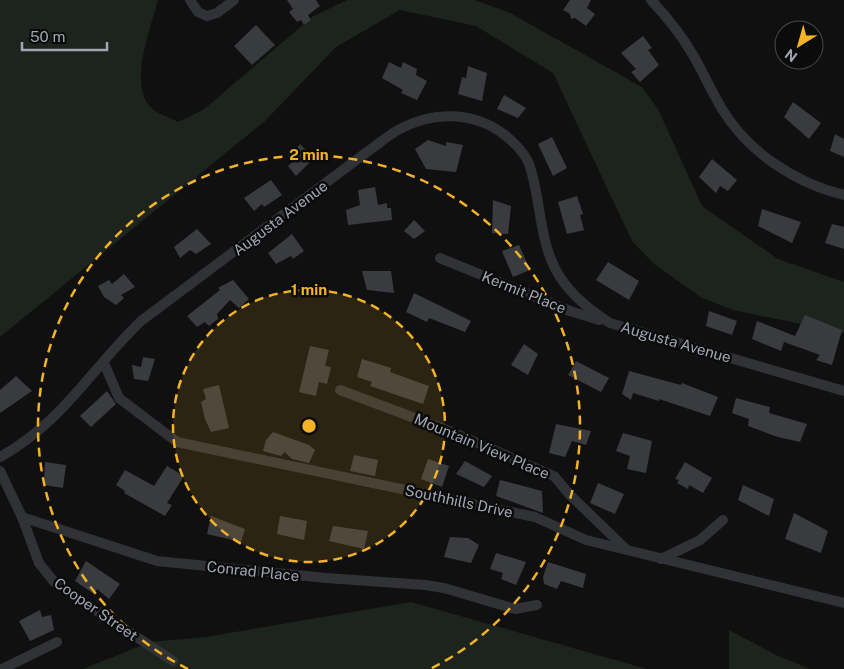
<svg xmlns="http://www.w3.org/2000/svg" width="844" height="669" font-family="'Public Sans',sans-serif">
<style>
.green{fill:#1c241d}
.building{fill:#3a3b3f}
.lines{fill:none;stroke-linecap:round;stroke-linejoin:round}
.street{stroke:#313236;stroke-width:10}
.ring{fill:none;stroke:#f4b325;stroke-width:2.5;stroke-dasharray:9 6}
.labels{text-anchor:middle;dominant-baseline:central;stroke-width:5;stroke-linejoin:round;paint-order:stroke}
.street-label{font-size:15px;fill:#a1a6b3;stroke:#0b0b0c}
.centre{fill:#f4b325;stroke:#0b0b0c;stroke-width:2.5}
.ring-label{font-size:15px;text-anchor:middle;font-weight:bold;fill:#f4b325;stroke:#0b0b0c;stroke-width:5;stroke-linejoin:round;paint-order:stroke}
</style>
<rect width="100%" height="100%" fill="#101011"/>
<g class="green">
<path d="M0,0H158C151,27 126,90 154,110C161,115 171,118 178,122L203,110L312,17L347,0H475L510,13L642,87L658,109L702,206L778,259L844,282V333L733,310L702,298L654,264L632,241L553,73L476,26L400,10L336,47L265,121L0,337Z"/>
<polygon points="411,602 647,669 83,669 150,642 206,637"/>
<polygon points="729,630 776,655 810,669 729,669"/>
</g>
<g class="building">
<polygon points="287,0 316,0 320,6 308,15 311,20 304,25 301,20 297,22 289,12 293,9"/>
<polygon points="570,0 591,0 587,8 595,14 586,26 575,18 571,19 570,14 563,10"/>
<polygon points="256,25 275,45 252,65 234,46"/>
<polygon points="643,36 652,48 648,50 659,65 640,82 631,72 636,69 621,53"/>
<polygon points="389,62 401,68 403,62 417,69 416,75 427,81 417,100 401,93 403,90 382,78"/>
<polygon points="468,66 487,73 482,101 458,94 462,77 466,78"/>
<polygon points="504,95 526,108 518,118 497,109"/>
<polygon points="793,102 821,123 809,139 784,117"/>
<polygon points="835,134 844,139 844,157 830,151"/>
<polygon points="552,137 567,168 553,176 538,144"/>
<polygon points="428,140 446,146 446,142 463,145 456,172 426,169 415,149"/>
<polygon points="300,144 314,158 296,176 288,166 295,160 292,153"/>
<polygon points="712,159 737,180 728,191 720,186 716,193 699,177"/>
<polygon points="271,180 282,195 264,207 262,204 254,211 244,198"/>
<polygon points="375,187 378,205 387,203 387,208 391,208 392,220 348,225 346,210 360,205 358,190"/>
<polygon points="577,196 583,214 580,215 584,230 567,234 558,202"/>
<polygon points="493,200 511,206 508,234 492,233"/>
<polygon points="762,209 801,222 792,243 758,226"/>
<polygon points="414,220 425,231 414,239 404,231"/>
<polygon points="832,224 844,227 844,249 825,243"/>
<polygon points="197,229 211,244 196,254 190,250 180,258 174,247"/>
<polygon points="292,234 304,251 293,259 291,256 276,264 268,253"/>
<polygon points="519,245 530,270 513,277 502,251"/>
<polygon points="608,262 639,281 629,300 596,280"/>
<polygon points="362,271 391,271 394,293 367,290"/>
<polygon points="124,274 135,287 121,295 124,298 116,305 104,297 98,286 109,280 112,284"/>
<polygon points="233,280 249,299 239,308 230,300 217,314 218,319 209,326 205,322 197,327 187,316 220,290 218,288"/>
<polygon points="414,293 471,321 465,332 429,318 427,322 406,312"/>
<polygon points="709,311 737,321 732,335 706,326"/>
<polygon points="805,315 842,330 832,365 816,360 820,355 784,342 781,351 752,339 757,321 795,336"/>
<polygon points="524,344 538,354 528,375 511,365"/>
<polygon points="310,346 329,350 325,366 331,367 327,384 319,382 316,396 299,392"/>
<polygon points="143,357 155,359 148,381 134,379 132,365 141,367"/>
<polygon points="362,359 391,368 390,372 429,386 423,404 370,386 372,382 357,377"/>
<polygon points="576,361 609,378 601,392 568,375"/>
<polygon points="629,371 681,385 682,383 718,397 710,416 659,399 659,401 633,393 631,400 622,394"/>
<polygon points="16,376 32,391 0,413 0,390"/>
<polygon points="219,385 229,428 211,432 205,419 201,402 206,399 203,389"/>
<polygon points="107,391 116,404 91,427 80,416"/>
<polygon points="736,398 770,407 769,413 807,424 800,442 778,437 748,426 749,419 732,413"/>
<polygon points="556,424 591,431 586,445 572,441 565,457 549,453"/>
<polygon points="273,432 309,445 315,450 309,463 292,459 285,452 281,456 263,451 266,440"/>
<polygon points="623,433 652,441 646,473 627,469 630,456 616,451"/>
<polygon points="354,455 378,460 375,476 350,471"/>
<polygon points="428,459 449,466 442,487 421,479"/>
<polygon points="465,461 492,476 484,487 456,474"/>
<polygon points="45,462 66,465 63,488 44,485"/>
<polygon points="685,462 712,478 703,493 689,485 688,489 677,483 679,480 675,479"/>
<polygon points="167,466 184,476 167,503 172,505 165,516 124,493 125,491 116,485 125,470 154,486"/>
<polygon points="500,480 542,491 543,513 496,496"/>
<polygon points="598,483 624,494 615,514 590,503"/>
<polygon points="743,485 774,499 769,516 738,500"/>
<polygon points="794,513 828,531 821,553 785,539"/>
<polygon points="211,516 245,529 241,542 207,534"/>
<polygon points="280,516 307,521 304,540 277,534"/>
<polygon points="333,526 368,531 364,549 329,541"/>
<polygon points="450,537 468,538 479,545 471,563 444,557"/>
<polygon points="496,553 526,562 516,585 501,579 503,573 490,569"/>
<polygon points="86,561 120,584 109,599 97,589 94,594 75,581"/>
<polygon points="548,562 586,574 583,588 561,581 557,589 544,584 543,577"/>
<polygon points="40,610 42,617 51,615 54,630 30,641 19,621"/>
</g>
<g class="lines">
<g class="street">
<polyline points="190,0 198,12 207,16 217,13 234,0"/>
<path d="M651,0C667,17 681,34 693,55C703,72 711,91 722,109C748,152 795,183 844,195"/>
<polyline points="440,258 570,311 599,320"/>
<polyline points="104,363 119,398 177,442 535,517 586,540 844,603"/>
<polyline points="340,390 452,432 554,476 570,495 627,550"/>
<path d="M0,457C62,423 91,369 141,321L371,149C381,142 391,133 402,128C434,111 473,112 502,133C512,140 525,153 529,164C542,201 538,243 560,277C573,297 591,311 610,323L844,391"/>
<polyline points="0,471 22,517 157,561 326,578 425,585 444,588 515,609 537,605"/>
<polyline points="22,517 39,563 55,583 173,661"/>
<polyline points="661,559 700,540 723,520"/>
<polyline points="2,669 57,642"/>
</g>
</g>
<circle cx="309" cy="426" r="136" fill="#f4b325" fill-opacity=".12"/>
<g class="ring">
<circle cx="309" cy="426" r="136"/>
<path d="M188 669A271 271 0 1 1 430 669"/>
</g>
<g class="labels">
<g class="street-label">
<text transform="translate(280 218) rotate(-37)">Augusta Avenue</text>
<text transform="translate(524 292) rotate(22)">Kermit Place</text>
<text transform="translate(676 342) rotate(16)">Augusta Avenue</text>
<text transform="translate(482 446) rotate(23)">Mountain View Place</text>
<text transform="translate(459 501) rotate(12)">Southhills Drive</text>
<text transform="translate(253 571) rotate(6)">Conrad Place</text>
<text transform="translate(96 609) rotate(35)">Cooper Street</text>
</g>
</g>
<circle cx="309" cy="426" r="8" class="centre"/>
<g class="ring-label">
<text x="309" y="160">2 min</text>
<text x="309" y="295">1 min</text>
</g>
<g transform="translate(799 45) rotate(217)"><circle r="24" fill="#0b0b0c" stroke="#47494f"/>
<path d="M0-4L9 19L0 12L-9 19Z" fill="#f4b325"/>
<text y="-8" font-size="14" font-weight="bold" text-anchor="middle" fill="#a1a6b3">N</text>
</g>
<path d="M22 42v8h85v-8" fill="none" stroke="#a1a6b3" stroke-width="2.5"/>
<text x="30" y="42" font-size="15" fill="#a1a6b3" stroke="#0b0b0c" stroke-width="4" paint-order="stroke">50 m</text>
</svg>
